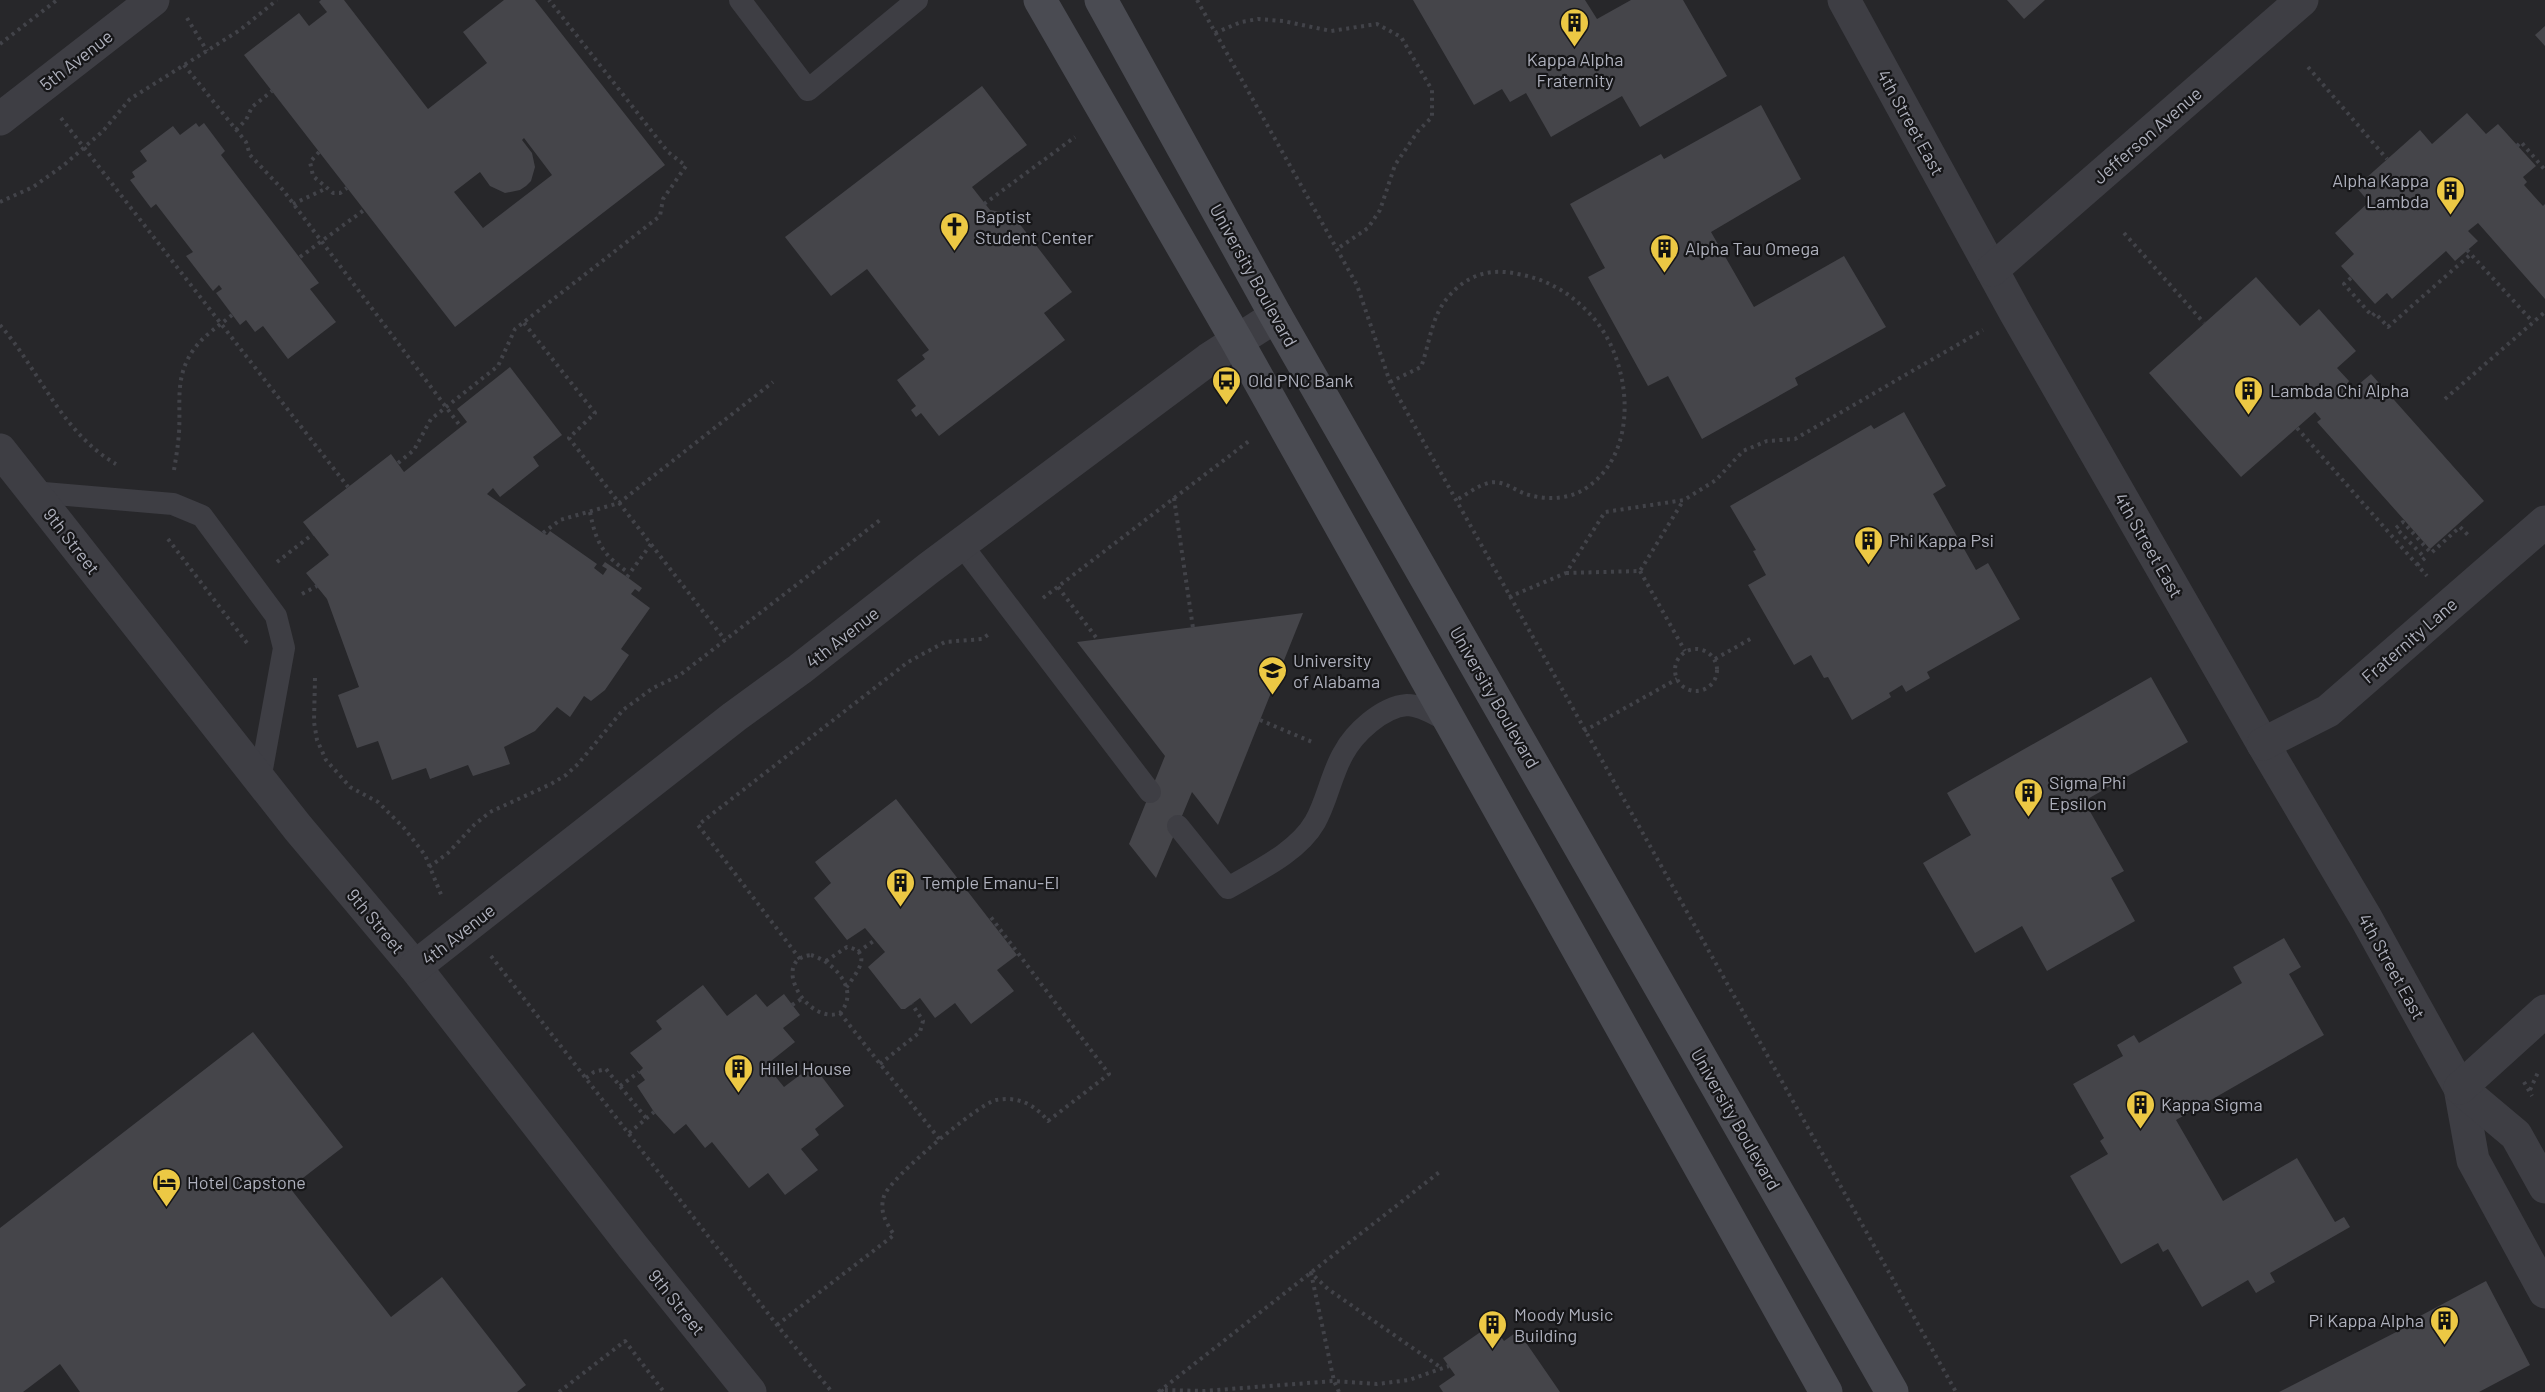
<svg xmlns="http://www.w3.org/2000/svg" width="2545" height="1392" font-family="Barlow,sans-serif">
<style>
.built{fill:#27272a}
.building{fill:#45454a;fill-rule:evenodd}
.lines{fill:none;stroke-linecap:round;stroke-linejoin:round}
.path{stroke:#424349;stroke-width:4;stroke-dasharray:3 4.5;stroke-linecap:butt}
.service{stroke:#3e3e44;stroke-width:22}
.minor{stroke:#3e3e44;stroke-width:33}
.secondary{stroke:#4a4b52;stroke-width:33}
.labels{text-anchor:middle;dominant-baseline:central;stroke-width:4.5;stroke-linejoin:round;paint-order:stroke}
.poi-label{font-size:18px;fill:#aeb0bc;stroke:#161618;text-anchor:start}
.street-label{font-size:18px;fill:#aeb0bc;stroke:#161618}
</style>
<rect width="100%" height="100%" fill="#1b1b1d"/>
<rect class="built" x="0" y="0" width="2545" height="1392"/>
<g class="building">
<path d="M321,0H344L428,109L487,63L463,32L504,0H535L665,165L455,327L244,55L299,13L309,26L327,12L319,2ZM524,138L552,175L483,228L454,192L480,172L490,186L505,193L520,190L526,186L531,181L535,167L532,153L522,140Z"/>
<polygon points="1413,0 1585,0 1597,19 1631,0 1683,0 1727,76 1640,127 1622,96 1551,137 1526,93 1510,102 1502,89 1474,105"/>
<polygon points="2007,0 2045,0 2024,19"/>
<polygon points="2545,26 2545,46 2535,35"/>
<polygon points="982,86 1027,145 972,187 990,210 1012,214 1072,292 1044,313 1065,340 939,436 921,413 916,417 911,410 916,406 897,380 925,359 922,355 929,350 867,269 831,296 785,237"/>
<polygon points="1761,105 1801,179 1711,232 1754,307 1844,256 1886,327 1795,378 1798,385 1702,439 1668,376 1648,386 1588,277 1605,268 1570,204 1661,154 1664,159"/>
<polygon points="2467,113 2486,134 2498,124 2536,166 2523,177 2527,182 2524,185 2543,206 2545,204 2545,299 2478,223 2468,231 2478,241 2455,261 2446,251 2392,299 2387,293 2375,304 2341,266 2354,254 2335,233 2369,202 2356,187 2420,130 2432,144"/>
<polygon points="196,123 199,127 204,123 225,151 221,155 319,283 310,289 336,322 288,359 263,326 255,332 246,320 240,325 216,293 222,289 219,285 213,291 186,256 193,252 156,204 151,208 130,180 135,177 132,172 147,161 140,151 173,126 180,135"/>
<polygon points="2256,277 2300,326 2319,309 2356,351 2337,368 2349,381 2347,384 2352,390 2371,374 2484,501 2430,549 2317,422 2321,419 2315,412 2241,477 2149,373"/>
<polygon points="510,367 562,435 533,457 539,466 500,497 493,488 487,494 543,533 547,535 550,531 597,564 594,568 603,575 607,569 602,566 605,562 627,577 642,588 639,592 635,589 631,594 650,608 621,649 629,655 605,690 591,701 584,696 570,717 557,707 535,731 504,747 510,764 473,776 468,765 430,779 426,768 392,780 378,741 357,748 338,695 359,687 327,599 306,573 329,555 303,522 391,454 404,472 467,422 457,409"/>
<polygon points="1904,412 1946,486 1933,494 1976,570 1988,563 2020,619 1927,672 1930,678 1906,692 1902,685 1889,693 1891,697 1852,720 1828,677 1824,678 1811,655 1794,665 1748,585 1766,575 1753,551 1756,550 1730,506 1871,425 1874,429"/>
<polygon points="1303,613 1218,825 1192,792 1156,878 1129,844 1165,756 1077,642"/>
<polygon points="2151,677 2188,742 2084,801 2124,871 2111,878 2135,921 2047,971 2022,926 1975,953 1923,863 1971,835 1947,793"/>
<polygon points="896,799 1017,955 997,970 1014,991 971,1024 955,1003 935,1018 920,998 905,1009 901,1009 868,967 885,952 865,928 847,940 814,898 831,883 815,862"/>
<polygon points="2284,938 2301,967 2289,974 2324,1035 2176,1120 2223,1201 2297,1158 2335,1222 2344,1217 2350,1227 2270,1273 2275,1282 2256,1293 2248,1280 2202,1307 2168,1249 2163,1252 2158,1243 2121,1264 2070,1176 2108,1154 2100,1141 2104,1138 2073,1084 2123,1056 2117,1045 2134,1035 2139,1043 2242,983 2233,967"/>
<polygon points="703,985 727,1016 756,994 767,1007 784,994 800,1015 783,1028 795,1042 766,1065 784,1087 813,1065 844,1106 815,1129 819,1135 801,1149 818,1170 785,1195 768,1173 749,1188 712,1142 705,1148 686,1124 674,1134 654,1112 637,1086 645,1080 639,1072 643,1068 630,1053 662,1029 656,1021"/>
<polygon points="253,1032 343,1147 290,1188 391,1317 442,1277 526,1385 517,1392 80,1392 60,1364 23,1392 0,1392 0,1228"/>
<polygon points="2486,1281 2530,1365 2479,1392 2279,1392 2406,1327 2405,1324"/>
<polygon points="1492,1324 1504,1341 1518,1331 1560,1392 1443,1392 1439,1386 1455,1375 1443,1358"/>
</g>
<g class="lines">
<g class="path">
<polyline points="1197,0 1357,285 1390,382 1956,1392"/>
<polyline points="187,18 207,51"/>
<polyline points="1215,33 1241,22 1258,19 1283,21 1331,31 1377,24 1401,37 1432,90 1432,117 1418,131 1395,165 1380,210 1368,228 1337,249"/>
<polyline points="0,44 57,0"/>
<polyline points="184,65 246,142 250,155 283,190 461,427"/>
<polyline points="2308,67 2387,159"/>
<polyline points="61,118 348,487"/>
<polyline points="236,130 246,120 252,107 272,91"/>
<polyline points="2517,146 2521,142 2545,170"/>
<polyline points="319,152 310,162 313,176 333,193 340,193 347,188"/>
<polyline points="0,202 33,187 64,165 103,131 130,99 240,30 277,0"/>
<polyline points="293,204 325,189"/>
<polyline points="984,204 1075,137"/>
<polyline points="2124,233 2204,323"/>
<polyline points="2467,250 2533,322"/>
<polyline points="300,257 364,210"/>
<polyline points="2351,278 2344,284 2372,316 2375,313 2388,327 2471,254"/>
<polyline points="524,323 595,413 569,438 725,640"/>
<path d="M0,325C40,371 61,432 116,464"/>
<path d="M1390,382L1421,367C1430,343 1431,316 1449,296C1468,274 1491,268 1518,274C1546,279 1569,292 1589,313C1632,357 1643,454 1583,490C1566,500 1544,500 1526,494C1514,490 1502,479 1488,483C1477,486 1466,495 1456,500"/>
<polyline points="2445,399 2545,312"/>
<polyline points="2297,428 2427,576"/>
<polyline points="398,463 414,450 431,419 498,366 515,329 660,216 663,199 686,166 668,152 549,0"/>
<path d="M174,470C176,458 178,446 179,433C181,402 174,377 194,349C204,335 219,326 232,315"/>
<polyline points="1174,498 1193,628"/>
<path d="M590,512C596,543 603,555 629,573"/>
<polyline points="543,533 560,520 619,503 773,382"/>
<polyline points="168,539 247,643"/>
<polyline points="277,562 313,534"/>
<polyline points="2417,565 2425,558 2396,528 2403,522 2431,553 2460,527 2470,537"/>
<polyline points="1640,571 1685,651"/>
<polyline points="1566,573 1640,571 1683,501"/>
<polyline points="627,577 651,544"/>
<polyline points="1058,587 1098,640"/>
<polyline points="302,594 317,586"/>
<polyline points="1509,597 1566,573 1605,512 1684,500 1716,480 1743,451 1767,441 1795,439 1983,330"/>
<polyline points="1043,598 1249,441"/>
<circle cx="1696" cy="670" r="21"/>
<polyline points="1715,659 1752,638"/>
<polyline points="315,678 314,722 317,740 326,760 350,787 378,802 404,828 425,855 442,897"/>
<polyline points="1260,720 1312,742"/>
<polyline points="1584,731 1677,679"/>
<polyline points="429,867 448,853 474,825 490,812 551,784 566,775 578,764 623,710 653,688 680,675 880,520"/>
<polyline points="858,952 875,940"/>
<path d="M811,955C833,961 861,990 840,1013C807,1026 769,959 811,955Z"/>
<polyline points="491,956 777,1325 832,1392"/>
<polyline points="800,959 698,825 908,662 945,642 982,639 989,634"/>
<path d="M826,961L847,947C875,952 855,975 846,988"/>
<polyline points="792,1005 803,998"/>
<polyline points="840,1013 940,1140"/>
<polyline points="880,1064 920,1032 923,1021 912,1004"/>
<polyline points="586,1078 594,1072 606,1069 646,1118"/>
<polyline points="2524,1082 2532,1096"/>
<polyline points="620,1086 639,1072"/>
<polyline points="2530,1090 2539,1070"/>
<polyline points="629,1133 654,1112"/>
<path d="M777,1325L894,1235C886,1222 879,1212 884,1196C889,1179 978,1104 996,1100C1018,1096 1034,1104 1048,1121L1109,1074L990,916L988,918"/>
<polyline points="559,1392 625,1341 664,1392"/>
<polyline points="1158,1392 1161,1390 1204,1391 1334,1381 1377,1384 1409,1380 1449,1366"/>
<polyline points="1163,1392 1161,1390 1442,1170"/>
<polyline points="1339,1392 1334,1381 1311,1273 1328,1289 1440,1367"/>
</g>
<g class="service">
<polyline points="740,0 808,90 917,0"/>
<polyline points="32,492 173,504 202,516 276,616 284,648 260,780"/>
<polyline points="961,544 1150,792"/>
<path d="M1178,826L1228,888C1257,871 1298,852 1315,822C1327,801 1331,775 1343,754C1354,733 1382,707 1407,705C1422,705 1437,716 1450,722"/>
</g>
<g class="minor">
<polyline points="1844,0 2015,312 2263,744 2366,918 2460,1088 2473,1160 2545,1292"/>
<polyline points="0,119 153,0"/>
<polyline points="1992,270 2302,0"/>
<polyline points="0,450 298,828 415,967 633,1247 750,1392"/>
<polyline points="2263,744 2328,711 2545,522"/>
<polyline points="415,967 734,717 800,669 929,568 1209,359 1276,316"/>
<polyline points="2460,1088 2516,1135 2545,1187"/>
<polyline points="2460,1088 2545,1011"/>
</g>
<g class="secondary">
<polyline points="1040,0 1237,341 1826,1392"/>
<polyline points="1101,0 1276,316 1892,1392"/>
</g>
</g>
<defs>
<symbol id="building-pin" viewBox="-11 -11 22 30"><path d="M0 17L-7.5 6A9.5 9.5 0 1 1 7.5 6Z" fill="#ecc844" stroke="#161618"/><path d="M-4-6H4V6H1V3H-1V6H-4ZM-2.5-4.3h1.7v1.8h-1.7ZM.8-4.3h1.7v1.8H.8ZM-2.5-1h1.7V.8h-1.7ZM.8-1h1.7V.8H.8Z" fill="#111"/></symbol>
<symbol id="church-pin" viewBox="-11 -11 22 30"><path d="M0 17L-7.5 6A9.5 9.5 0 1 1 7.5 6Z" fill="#ecc844" stroke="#161618"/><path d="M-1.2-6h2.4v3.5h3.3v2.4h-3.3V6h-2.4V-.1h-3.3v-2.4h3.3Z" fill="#111"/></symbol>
<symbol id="bus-pin" viewBox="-11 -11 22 30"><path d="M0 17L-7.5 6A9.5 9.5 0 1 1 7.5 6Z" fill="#ecc844" stroke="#161618"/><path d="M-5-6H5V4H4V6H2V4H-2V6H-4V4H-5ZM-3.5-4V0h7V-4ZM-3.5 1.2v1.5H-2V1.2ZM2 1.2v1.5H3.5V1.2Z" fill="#111"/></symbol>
<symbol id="university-pin" viewBox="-11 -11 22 30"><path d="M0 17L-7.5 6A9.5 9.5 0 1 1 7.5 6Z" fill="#ecc844" stroke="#161618"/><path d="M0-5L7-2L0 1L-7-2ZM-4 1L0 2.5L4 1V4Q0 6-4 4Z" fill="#111"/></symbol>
<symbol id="hotel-pin" viewBox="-11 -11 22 30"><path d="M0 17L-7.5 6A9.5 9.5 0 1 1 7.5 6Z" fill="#ecc844" stroke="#161618"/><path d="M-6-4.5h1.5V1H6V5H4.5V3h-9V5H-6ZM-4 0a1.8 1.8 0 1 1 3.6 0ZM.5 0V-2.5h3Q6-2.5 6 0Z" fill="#111"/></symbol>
</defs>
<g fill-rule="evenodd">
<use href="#building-pin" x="1558" y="6" width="33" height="45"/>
<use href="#building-pin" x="2434" y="174" width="33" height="45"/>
<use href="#church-pin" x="938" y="210" width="33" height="45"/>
<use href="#building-pin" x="1648" y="232" width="33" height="45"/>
<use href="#bus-pin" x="1210" y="364" width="33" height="45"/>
<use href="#building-pin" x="2232" y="374" width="33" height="45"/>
<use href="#building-pin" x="1852" y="524" width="33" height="45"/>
<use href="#university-pin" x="1256" y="654" width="33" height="45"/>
<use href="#building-pin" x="2012" y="776" width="33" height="45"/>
<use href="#building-pin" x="884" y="866" width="33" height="45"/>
<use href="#building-pin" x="722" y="1052" width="33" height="45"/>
<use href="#building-pin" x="2124" y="1088" width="33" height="45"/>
<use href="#hotel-pin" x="150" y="1166" width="33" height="45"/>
<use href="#building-pin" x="2428" y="1304" width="33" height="45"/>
<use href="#building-pin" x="1476" y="1308" width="33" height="45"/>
</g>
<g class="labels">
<g class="poi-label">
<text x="1575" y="59" text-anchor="middle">Kappa Alpha<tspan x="1575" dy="21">Fraternity</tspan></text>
<text x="2429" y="180" text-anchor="end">Alpha Kappa<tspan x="2429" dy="21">Lambda</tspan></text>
<text x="975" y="216">Baptist<tspan x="975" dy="21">Student Center</tspan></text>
<text x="1685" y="248">Alpha Tau Omega</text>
<text x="1248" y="380">Old PNC Bank</text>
<text x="2270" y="390">Lambda Chi Alpha</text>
<text x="1889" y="540">Phi Kappa Psi</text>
<text x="1293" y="660">University<tspan x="1293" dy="21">of Alabama</tspan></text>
<text x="2049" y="782">Sigma Phi<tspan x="2049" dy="21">Epsilon</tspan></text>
<text x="922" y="882">Temple Emanu-El</text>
<text x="760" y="1068">Hillel House</text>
<text x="2161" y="1104">Kappa Sigma</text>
<text x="187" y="1182">Hotel Capstone</text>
<text x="1514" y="1314">Moody Music<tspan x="1514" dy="21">Building</tspan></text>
<text x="2424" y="1320" text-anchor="end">Pi Kappa Alpha</text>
</g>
<g class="street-label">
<text transform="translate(76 60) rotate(-38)">5th Avenue</text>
<text transform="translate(1911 122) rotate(61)">4th Street East</text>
<text transform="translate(2147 135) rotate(-41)">Jefferson Avenue</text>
<text transform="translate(1254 275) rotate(61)">University Boulevard</text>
<text transform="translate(72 541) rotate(52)">9th Street</text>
<text transform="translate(2149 545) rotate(60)">4th Street East</text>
<text transform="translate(842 637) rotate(-38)">4th Avenue</text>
<text transform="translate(2409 640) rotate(-41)">Fraternity Lane</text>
<text transform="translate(1495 697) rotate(60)">University Boulevard</text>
<text transform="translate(376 921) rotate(50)">9th Street</text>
<text transform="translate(458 934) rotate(-38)">4th Avenue</text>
<text transform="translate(2392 966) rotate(61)">4th Street East</text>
<text transform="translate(1736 1119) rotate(60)">University Boulevard</text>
<text transform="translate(677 1302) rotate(51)">9th Street</text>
</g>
</g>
</svg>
